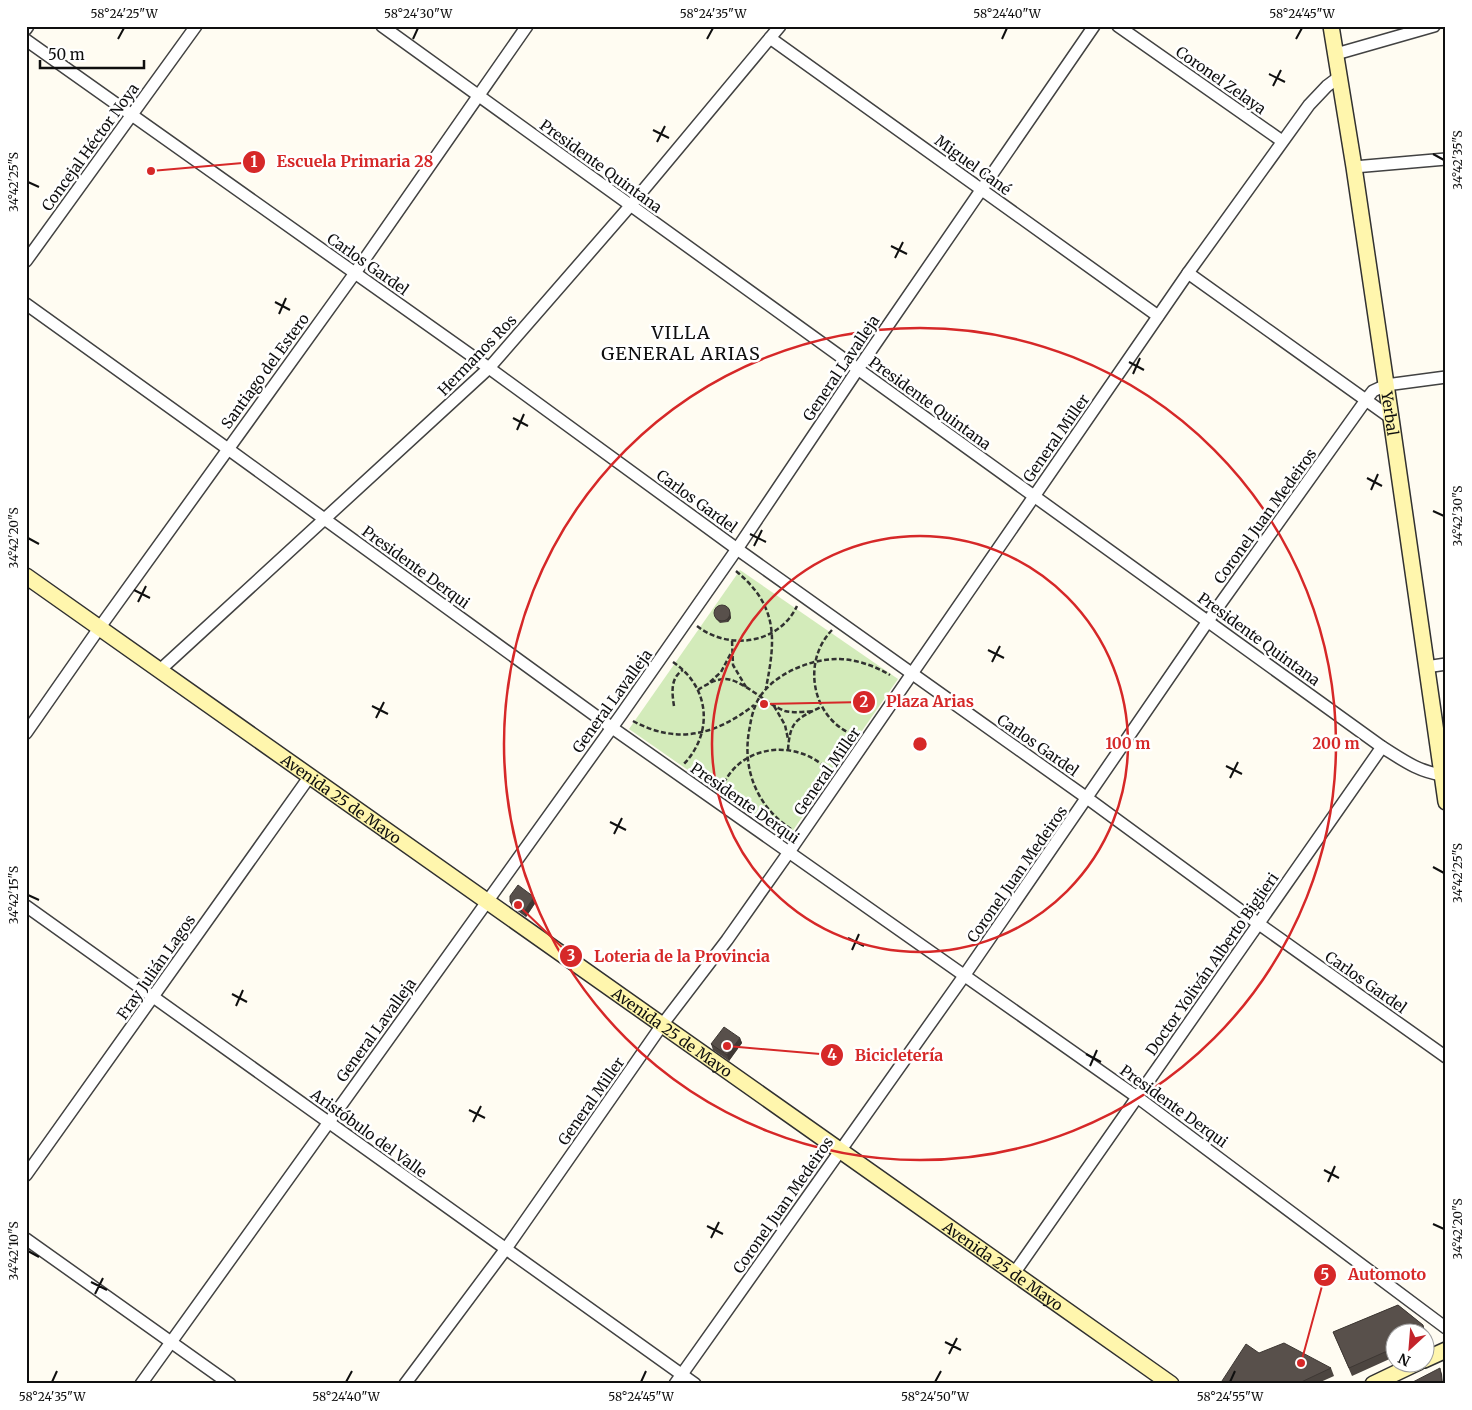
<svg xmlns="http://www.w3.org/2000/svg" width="1472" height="1410" font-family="Merriweather,serif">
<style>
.green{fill:#d3ebba}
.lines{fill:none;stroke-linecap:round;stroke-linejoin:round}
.street-casing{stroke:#424242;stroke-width:14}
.secondary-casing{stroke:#313131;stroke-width:18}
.path{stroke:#313131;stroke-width:2.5;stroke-dasharray:5 2.5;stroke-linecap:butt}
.street{stroke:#fff;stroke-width:11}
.secondary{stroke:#fff6ad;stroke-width:15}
.wall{fill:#4c4540}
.shaded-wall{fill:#3e3834}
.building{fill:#58504b;stroke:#3e3834}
.ticks{fill:none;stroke:#0f0f0f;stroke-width:2}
.ring{fill:none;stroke:#d62828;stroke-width:2.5}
.labels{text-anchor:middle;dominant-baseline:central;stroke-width:5;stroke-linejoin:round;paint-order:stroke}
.street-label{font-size:15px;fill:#0f0f0f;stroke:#fff}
.quarter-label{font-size:18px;letter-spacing:1px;fill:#0f0f0f;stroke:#fff}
.centre{fill:#d62828;stroke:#fff;stroke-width:2.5}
.ring-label{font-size:15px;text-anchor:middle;font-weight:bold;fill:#d62828;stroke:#fff;stroke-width:5;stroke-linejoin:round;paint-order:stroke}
.leader{fill:none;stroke:#d62828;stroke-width:2}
.callout-dot{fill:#d62828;stroke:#fff;stroke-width:2}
.mark-label{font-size:15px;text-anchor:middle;font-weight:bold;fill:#fff}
.callout-label{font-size:16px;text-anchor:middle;font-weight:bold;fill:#d62828;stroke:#fff;stroke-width:5;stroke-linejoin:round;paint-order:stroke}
.neatline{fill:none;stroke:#0f0f0f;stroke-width:2}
.ticks-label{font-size:12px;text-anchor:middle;fill:#0f0f0f}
</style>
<rect width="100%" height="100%" fill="#fffcf2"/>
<polygon class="green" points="740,570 898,679 787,839 629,729"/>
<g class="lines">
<defs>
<g id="street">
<path d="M382,26L1382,747C1403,760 1417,771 1442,775"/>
<polyline points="1118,26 1282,141"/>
<polyline points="26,29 28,26"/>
<polyline points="770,38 1158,316"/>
<polyline points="26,40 489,368 737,549 1087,798 1259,924 1446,1057"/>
<polyline points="1336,54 1434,26"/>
<polyline points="1354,167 1446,159"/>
<polyline points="26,261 196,26"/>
<polyline points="1188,273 1391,418"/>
<polyline points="26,304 228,449 611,727 1137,1097 1446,1328"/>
<polyline points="1426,667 1446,664"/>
<polyline points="160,670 489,368 630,206 780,26"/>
<polyline points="26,733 100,627 355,273 527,26"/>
<polyline points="26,906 695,1384"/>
<polyline points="26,1175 310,776"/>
<polyline points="26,1239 230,1384"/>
<polyline points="1015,1272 1382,747"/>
<polyline points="141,1384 621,715 737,549 858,369 1094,26"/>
<polyline points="405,1384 505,1250 662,1025 727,940 789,852 1188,273 1309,105 1327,86 1339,77"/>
<polyline points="675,1384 964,976 1208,621 1366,400 1373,391 1386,385 1446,377"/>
</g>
<g id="secondary">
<path id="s1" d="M1331,26L1354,167L1391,418L1446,802"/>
<path id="s2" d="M26,576L1171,1384"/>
<polyline points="1424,1360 1446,1350"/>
<polyline points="1373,1384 1419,1362"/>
</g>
</defs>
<use href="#street" class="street-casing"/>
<use href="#secondary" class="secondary-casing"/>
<g class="path">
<path d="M736,571C778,606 776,638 766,688"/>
<path d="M697,626C729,651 779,644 797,606"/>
<path d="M832,630C801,662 812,719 854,735"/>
<polyline points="732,641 733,665 746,687"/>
<path d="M673,662C710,687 714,733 683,765"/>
<polyline points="710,682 721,672 731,653"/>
<path d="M698,690C705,685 714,680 723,679C740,677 767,705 785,711C794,713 804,712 813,711"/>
<path d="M674,706C672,693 670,678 683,670"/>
<polyline points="774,706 785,725 788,739"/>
<path d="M633,721C677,745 716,735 754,705"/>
<path d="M788,750C790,720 797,719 821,707"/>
<path d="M721,790C738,743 799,737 831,773"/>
<path d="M791,829C756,806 741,767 750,726C751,719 753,711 756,704C768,676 810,658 840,659C858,660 875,666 890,675"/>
</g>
<use href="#street" class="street"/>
<use href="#secondary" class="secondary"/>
</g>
<g class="wall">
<polygon points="730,611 731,618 728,622 720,623 716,619 715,617"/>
<polygon points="510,902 536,902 526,917 512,907"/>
<polygon points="740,1038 742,1043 729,1061 713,1050 711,1044"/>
<polygon points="1398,1305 1423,1325 1426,1333 1425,1344 1424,1332 1394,1332 1394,1357 1352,1376 1333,1332"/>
<polygon points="1259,1353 1331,1368 1334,1376 1316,1384 1220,1384"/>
</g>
<g class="shaded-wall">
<polygon points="729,608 731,618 728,622 727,620"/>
<polygon points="534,897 536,902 526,917 524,912"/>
<polygon points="740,1038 742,1043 729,1061 727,1055"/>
<polygon points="1423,1325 1426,1333 1425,1344 1424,1332 1423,1332"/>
<polygon points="1440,1368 1442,1374 1443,1384 1442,1384"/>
</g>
<g class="building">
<circle cx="722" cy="613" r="8"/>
<polygon points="518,885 534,897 524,912 510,902 510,896"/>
<polygon points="724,1027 740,1038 727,1055 711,1044"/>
<polygon points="1398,1305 1423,1325 1423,1332 1394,1332 1394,1348 1349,1368 1333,1332"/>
<polygon points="1284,1343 1331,1368 1297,1384 1220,1384 1246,1344 1259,1353"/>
<polygon points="1440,1368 1442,1384 1409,1384"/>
</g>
<path class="ticks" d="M118,39L124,28M413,39L418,28M707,39L713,28M1002,39L1007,28M1296,39L1302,28M1269,74L1285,82M1273,86L1281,70M653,130L669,138M657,142L665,126M1433,154L1444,160M28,182L39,187M891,246L907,254M895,258L903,242M275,302L290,310M279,314L286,298M1129,362L1144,370M1133,374L1140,358M513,418L528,426M517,430L524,414M1367,478L1382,486M1371,490L1378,474M1433,511L1444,516M750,534L766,542M28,538L39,544M754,546L762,530M134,590L150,598M138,602L146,586M988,650L1004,658M992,662L1000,646M372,706L388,714M376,718L384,702M1226,766L1242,774M1230,778L1238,762M610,822L626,830M614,834L622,818M1433,867L1444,873M28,895L39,900M848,938L864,946M852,950L859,934M232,994L247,1002M236,1006L243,990M1086,1054L1101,1062M1090,1066L1097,1050M469,1110L485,1118M473,1122L481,1106M1324,1170L1339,1178M1328,1182L1335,1166M1433,1224L1444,1229M707,1226L723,1234M711,1238L719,1222M28,1251L39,1257M91,1282L107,1290M95,1294L103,1278M945,1342L961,1350M949,1354L957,1338M52,1382L57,1371M346,1382L352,1371M641,1382L646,1371M935,1382L941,1371M1230,1382L1235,1371"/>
<g class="ring">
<circle cx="920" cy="744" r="208"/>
<circle cx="920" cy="744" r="416"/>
</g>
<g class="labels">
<g class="street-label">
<text transform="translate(1221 80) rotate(35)">Coronel Zelaya</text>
<text transform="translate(90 147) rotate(-54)">Concejal Héctor Noya</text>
<text transform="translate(973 165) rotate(36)">Miguel Cané</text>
<text transform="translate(601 166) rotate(36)">Presidente Quintana</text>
<text transform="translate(368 264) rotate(35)">Carlos Gardel</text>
<text transform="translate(477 355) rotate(-46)">Hermanos Ros</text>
<text transform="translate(841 368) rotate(-56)">General Lavalleja</text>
<text transform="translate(265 371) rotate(-54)">Santiago del Estero</text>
<text transform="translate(930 403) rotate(36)">Presidente Quintana</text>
<text stroke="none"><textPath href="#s1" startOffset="392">Yerbal</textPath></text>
<text transform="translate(1056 438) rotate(-55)">General Miller</text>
<text transform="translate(697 501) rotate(36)">Carlos Gardel</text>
<text transform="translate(1265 516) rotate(-54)">Coronel Juan Medeiros</text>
<text transform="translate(416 567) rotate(36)">Presidente Derqui</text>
<text transform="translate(1259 639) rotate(36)">Presidente Quintana</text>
<text transform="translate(612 701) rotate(-54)">General Lavalleja</text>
<text transform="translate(1038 745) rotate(35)">Carlos Gardel</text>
<text transform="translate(827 771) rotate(-55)">General Miller</text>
<text stroke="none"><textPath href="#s2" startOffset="386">Avenida 25 de Mayo</textPath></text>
<text transform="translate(745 803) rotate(35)">Presidente Derqui</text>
<text transform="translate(1017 874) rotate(-55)">Coronel Juan Medeiros</text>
<text transform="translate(1212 964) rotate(-55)">Doctor Yoliván Alberto Biglieri</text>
<text transform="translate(156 967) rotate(-55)">Fray Julián Lagos</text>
<text transform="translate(1366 982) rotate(35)">Carlos Gardel</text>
<text transform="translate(376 1030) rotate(-54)">General Lavalleja</text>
<text stroke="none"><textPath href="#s2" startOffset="791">Avenida 25 de Mayo</textPath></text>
<text transform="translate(591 1101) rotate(-55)">General Miller</text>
<text transform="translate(1174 1106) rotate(36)">Presidente Derqui</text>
<text transform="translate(369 1133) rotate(36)">Aristóbulo del Valle</text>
<text transform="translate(783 1205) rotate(-55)">Coronel Juan Medeiros</text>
<text stroke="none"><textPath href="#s2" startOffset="1196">Avenida 25 de Mayo</textPath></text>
</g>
<g class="quarter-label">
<text x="681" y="332">VILLA<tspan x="681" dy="21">GENERAL ARIAS</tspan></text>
</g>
</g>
<circle cx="920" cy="744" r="8" class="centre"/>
<g class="ring-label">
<text x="1128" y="749">100 m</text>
<text x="1336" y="749">200 m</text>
</g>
<path class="leader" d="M151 171L254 162M764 704L864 702M518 905L571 956M727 1046L832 1055M1301 1363L1325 1275"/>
<g class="callout-dot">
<circle cx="151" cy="171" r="5"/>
<circle cx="764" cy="704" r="5"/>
<circle cx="518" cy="905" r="5"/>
<circle cx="727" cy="1046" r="5"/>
<circle cx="1301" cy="1363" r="5"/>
<circle cx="254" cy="162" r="12"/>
<circle cx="864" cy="702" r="12"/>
<circle cx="571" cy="956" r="12"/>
<circle cx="832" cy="1055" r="12"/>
<circle cx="1325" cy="1275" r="12"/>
</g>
<g class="mark-label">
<text x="254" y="167">1</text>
<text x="864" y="707">2</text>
<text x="571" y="961">3</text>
<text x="832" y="1060">4</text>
<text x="1325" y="1280">5</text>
</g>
<g class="callout-label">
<text x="355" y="167">Escuela Primaria 28</text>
<text x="930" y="707">Plaza Arias</text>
<text x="682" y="962">Loteria de la Provincia</text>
<text x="899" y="1061">Bicicletería</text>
<text x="1387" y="1280">Automoto</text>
</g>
<rect width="1472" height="1410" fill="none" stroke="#ffffff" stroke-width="55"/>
<g transform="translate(1410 1348) rotate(206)"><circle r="24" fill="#ffffff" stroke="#9f9f9f"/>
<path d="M0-4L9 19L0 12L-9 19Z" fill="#c3242b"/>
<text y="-8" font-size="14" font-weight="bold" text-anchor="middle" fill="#0f0f0f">N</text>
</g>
<path d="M40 60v8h104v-8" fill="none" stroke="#0f0f0f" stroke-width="2.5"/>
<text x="48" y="60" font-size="15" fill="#0f0f0f" stroke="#ffffff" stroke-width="4" paint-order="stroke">50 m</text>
<rect x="28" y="28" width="1416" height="1354" class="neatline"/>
<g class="ticks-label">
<text x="124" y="18">58°24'25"W</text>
<text x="418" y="18">58°24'30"W</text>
<text x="713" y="18">58°24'35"W</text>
<text x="1007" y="18">58°24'40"W</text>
<text x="1302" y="18">58°24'45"W</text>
<text transform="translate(1458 160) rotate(-90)" y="4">34°42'35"S</text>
<text transform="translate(14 182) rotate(-90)" y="4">34°42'25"S</text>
<text transform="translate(1458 516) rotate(-90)" y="4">34°42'30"S</text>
<text transform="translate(14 538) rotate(-90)" y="4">34°42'20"S</text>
<text transform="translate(1458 873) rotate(-90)" y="4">34°42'25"S</text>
<text transform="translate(14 895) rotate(-90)" y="4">34°42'15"S</text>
<text transform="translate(1458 1229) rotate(-90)" y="4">34°42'20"S</text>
<text transform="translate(14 1251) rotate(-90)" y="4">34°42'10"S</text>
<text x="52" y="1401">58°24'35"W</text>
<text x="346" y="1401">58°24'40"W</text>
<text x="641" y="1401">58°24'45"W</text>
<text x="935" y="1401">58°24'50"W</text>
<text x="1230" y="1401">58°24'55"W</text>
</g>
</svg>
